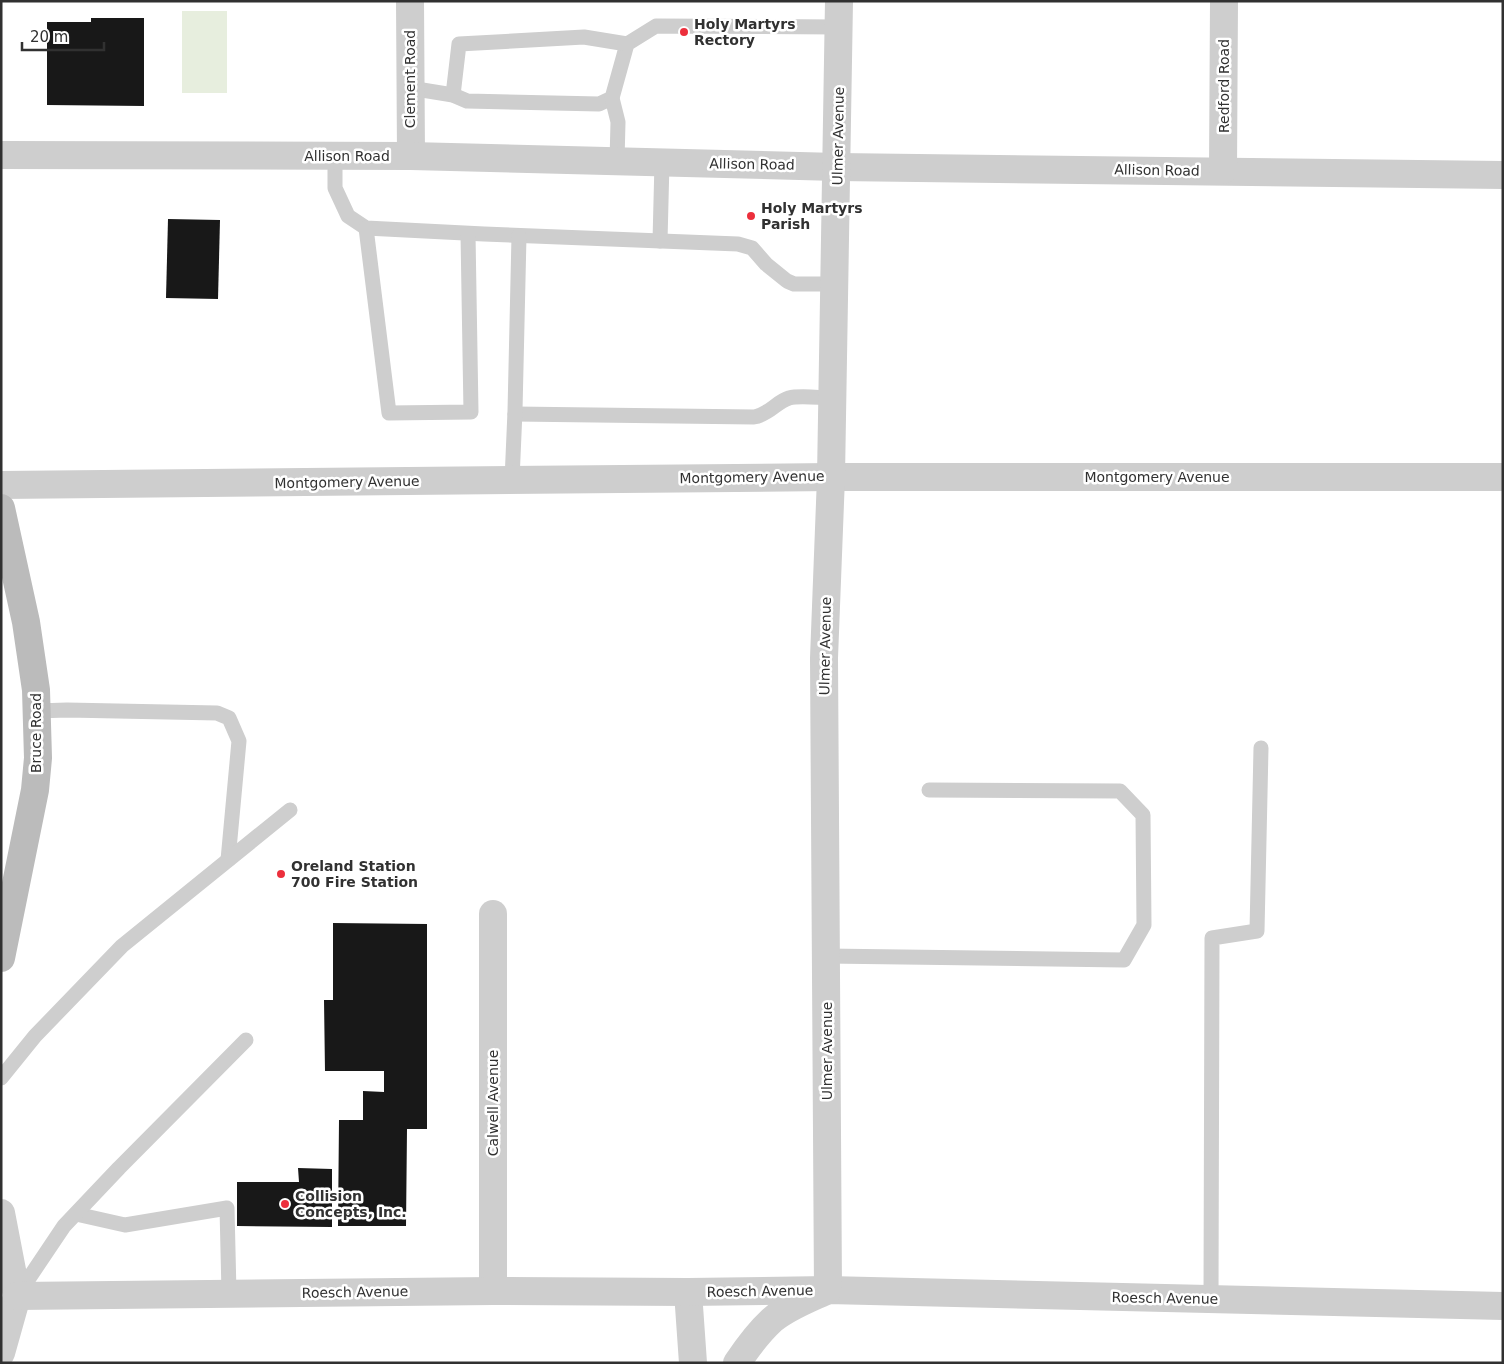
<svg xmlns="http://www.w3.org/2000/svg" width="1504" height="1364" font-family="'DejaVu Sans',sans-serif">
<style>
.green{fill:#e7eede}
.building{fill:#181818}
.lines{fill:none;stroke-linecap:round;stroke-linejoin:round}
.lane{stroke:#cecece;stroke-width:15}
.street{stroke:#cecece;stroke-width:28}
.secondary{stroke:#bbb;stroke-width:28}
.poi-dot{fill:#ec2f3c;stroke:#fff;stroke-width:2}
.labels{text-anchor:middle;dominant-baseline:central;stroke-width:5;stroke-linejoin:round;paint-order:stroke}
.poi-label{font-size:14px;font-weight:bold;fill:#313131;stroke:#fff;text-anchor:start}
.street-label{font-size:14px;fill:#313131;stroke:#fff}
</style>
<rect width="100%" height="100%" fill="#fff"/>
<rect class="green" x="182" y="11" width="45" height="82"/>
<g class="building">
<polygon points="91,18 144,18 144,106 47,105 47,22 91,22"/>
<polygon points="168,219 220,220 218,299 166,298"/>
<polygon points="333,923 427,924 427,1129 407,1129 406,1226 338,1226 339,1120 363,1120 363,1091 384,1092 384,1071 325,1071 324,1000 333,1000"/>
<polygon points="298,1168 332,1169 332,1227 237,1226 237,1182 299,1182"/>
</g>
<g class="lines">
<g class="lane">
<polyline points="410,88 453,95 467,101 599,104 612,98 627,44 656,26 839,27"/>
<polyline points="453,95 459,44 584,37 627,44"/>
<polyline points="612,98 618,122 617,161"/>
<polyline points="335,156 335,188 348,216 366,228 484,234 738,244 752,248 766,264 787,281 794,284 835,284"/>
<polyline points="366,228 389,413 471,412 468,234"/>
<polyline points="660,241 662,162"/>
<path d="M515,414L754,417C770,414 776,402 789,398C800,395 820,398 833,398"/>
<polyline points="512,480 515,411 519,236"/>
<polyline points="37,711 67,710 217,713 229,718 239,741 228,860"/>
<polyline points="826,956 1124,960 1144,925 1143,815 1120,791 929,790"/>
<polyline points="1,1078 35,1036 122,946 290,810"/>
<polyline points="76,1214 125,1225 227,1208 229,1293"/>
<polyline points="17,1296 64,1226 119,1168 246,1040"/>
<polyline points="1211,1299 1212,938 1257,931 1261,748"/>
</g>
<g class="street">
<polyline points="410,1 411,156"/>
<polyline points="1,155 411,156 837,167 1503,175"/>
<polyline points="1223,170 1224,1"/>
<polyline points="1,485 831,477 1503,477"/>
<polyline points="1,1213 17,1296 1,1353"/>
<polyline points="493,1291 493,914"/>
<polyline points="688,1292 693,1363"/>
<polyline points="17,1296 493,1291 688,1292 828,1290 1503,1306"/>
<path d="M737,1363C747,1348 759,1332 772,1320C787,1307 811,1298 828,1290L824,658L831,477L839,1"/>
</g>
<polyline class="secondary" points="1,508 26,622 36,690 38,758 35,790 1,958"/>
</g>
<g class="poi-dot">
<circle cx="684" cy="32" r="5"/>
<circle cx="751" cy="216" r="5"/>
<circle cx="281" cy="874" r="5"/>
<circle cx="285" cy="1204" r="5"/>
</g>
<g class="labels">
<g class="poi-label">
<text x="694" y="24">Holy Martyrs<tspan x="694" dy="16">Rectory</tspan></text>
<text x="761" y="208">Holy Martyrs<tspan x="761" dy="16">Parish</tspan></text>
<text x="291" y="866">Oreland Station<tspan x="291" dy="16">700 Fire Station</tspan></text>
<text x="295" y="1196">Collision<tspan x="295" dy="16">Concepts, Inc.</tspan></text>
</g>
<g class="street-label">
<text transform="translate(410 79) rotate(-90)">Clement Road</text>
<text transform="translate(1224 86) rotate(-90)">Redford Road</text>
<text transform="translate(838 136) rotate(-89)">Ulmer Avenue</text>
<text x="347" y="156">Allison Road</text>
<text transform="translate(752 164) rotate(1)">Allison Road</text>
<text transform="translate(1157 170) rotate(1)">Allison Road</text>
<text transform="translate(752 477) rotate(-1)">Montgomery Avenue</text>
<text x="1157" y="477">Montgomery Avenue</text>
<text transform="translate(347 482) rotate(-1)">Montgomery Avenue</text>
<text transform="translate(825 646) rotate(-89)">Ulmer Avenue</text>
<text transform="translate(36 733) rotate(-90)">Bruce Road</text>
<text transform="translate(827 1051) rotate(-90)">Ulmer Avenue</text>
<text transform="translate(493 1103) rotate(-90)">Calwell Avenue</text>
<text transform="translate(760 1291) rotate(-1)">Roesch Avenue</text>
<text transform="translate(355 1292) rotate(-1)">Roesch Avenue</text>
<text transform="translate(1165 1298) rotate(1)">Roesch Avenue</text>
</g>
</g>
<rect width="1504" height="1364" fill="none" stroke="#313131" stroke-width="5"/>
<path d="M22 42v8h82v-8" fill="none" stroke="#313131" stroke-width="2.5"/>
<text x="30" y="42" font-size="15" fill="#313131" stroke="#ffffff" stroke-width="4" paint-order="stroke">20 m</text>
</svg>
